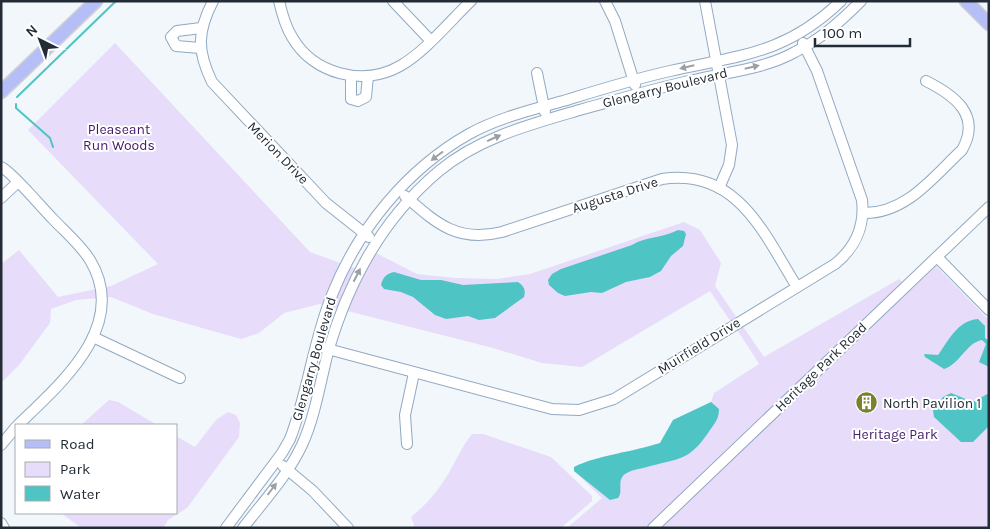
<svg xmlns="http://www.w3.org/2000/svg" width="990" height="529" font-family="Karla,sans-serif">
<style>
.green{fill:#e7dcf9}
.water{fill:#4fc4c4}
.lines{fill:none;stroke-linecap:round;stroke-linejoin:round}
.stream{stroke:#4fc4c4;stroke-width:2}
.minor-casing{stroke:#91a9c1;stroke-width:12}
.major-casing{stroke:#cfd1d3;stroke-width:15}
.minor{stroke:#fff;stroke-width:10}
.major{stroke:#b6bef7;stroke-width:12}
.oneway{fill:#9ca0a5}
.labels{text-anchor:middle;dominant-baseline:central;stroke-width:4;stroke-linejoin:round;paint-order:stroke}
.street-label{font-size:14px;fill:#232c36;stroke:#fff}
.park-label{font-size:14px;fill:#43196a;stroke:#fff}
.poi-label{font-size:14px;fill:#232c36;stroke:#fff;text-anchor:start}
</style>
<rect width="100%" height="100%" fill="#f2f7fc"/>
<g class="green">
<path d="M115,43L310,252L365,272L376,253L417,274L455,278L497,279L530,274L684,222L700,230L721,263L715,286L764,357L899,279L911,290L936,266L989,320V528H567L602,498L574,471V467C598,455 633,452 660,443L673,420L711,402L714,393L759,364C744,338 726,316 710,291L582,367L542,363L493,348L320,304L284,313L259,333L241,339L153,314L111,297L76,300L51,309L50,323L19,365L1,383V264L19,250L58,297L111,286L158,264L28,130Z"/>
<polygon points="109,400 118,402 157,425 81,425"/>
<polygon points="228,412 236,415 240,423 239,437 187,508 168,520 163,528 81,528 61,513 176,513 176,436 195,447 216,420"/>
<path d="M472,434H483L551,457L592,496V501L561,528H415L411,517C422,508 432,498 441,485C453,469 459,450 472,434Z"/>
</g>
<g class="water">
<path d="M678,230L684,231L686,234L683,246L671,256L661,271L650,277L626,282L602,293L591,292L565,296L558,293L549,285L548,280L552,274L561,269L632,245C647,236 663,238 678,230Z"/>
<path d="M394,272L421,280H441L463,285L518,282C524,286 526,290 524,297L495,318L479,320L468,316L446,319L435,315L413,297L401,292L384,289L381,285C383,277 386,274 394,272Z"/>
<path d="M978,319L985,326V338L989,341V367L979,362L986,344L982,340C966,343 960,364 944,369L925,357L924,354L938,355C949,340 957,321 978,319Z"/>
<polygon points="951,393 973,402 989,393 989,426 973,442 961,442 934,417 933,410 943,397"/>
<path d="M711,402L719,409C719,420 714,424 708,433C688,462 678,458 647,467C639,469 631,470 625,474C616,481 624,491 618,498L610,500L574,471V467C598,455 633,452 660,443L673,420Z"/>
</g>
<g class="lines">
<g class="stream">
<polyline points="17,97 116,1"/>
<polyline points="16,104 16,108 50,138 53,147"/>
</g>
<defs>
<g id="minor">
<path d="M213,1C197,32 197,51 212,82L326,203L369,237"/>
<path d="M279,1C282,14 285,26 292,37C313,74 363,87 400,66C425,52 450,21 471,1"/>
<polyline points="393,1 430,40"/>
<polyline points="605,1 615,21 635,85"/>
<polyline points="705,1 732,145 729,165 719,188"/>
<polyline points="200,48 176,46 171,37 177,31 201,28"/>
<polyline points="537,73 545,112"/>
<polyline points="351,76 351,99 358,101 366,97 368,76"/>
<path d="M1,167C11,171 42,208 52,218C64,231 80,244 90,260C130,326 60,384 18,425"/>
<path d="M405,196C436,223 457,243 502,232L662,179C738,168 764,234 797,287"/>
<polyline points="1,198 18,182"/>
<path d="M863,213C906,214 933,177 962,150C982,115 954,95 926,81"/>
<polyline points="937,257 989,310"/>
<polyline points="93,337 180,378"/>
<path d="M324,348L552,409L579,410L614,399L835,264C855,248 865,226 862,200L817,71L803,43"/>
<polyline points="407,444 405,415 414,373"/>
<polyline points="1,445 16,427"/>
<polyline points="283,466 313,491 348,528"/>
<polyline points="1,523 4,528"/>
<path d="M226,528L282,453L290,439C308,393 313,341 332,295C358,229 407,169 469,134C498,118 531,110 563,101C599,90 634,79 670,71C741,55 786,54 841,1"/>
<path d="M243,528C263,502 288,475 302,445C315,417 320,383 328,352C348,282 382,219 439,171C480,137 532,124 583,109C620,99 656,88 694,80C727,72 765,69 795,52C821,39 841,21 861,1"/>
<polyline points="653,528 989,207"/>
</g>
<g id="major">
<polyline points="966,1 989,24"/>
<polyline points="1,92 96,1"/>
</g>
</defs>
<use href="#minor" class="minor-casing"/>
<use href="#major" class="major-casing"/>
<use href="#minor" class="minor"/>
<use href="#major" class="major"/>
</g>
<defs><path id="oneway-solid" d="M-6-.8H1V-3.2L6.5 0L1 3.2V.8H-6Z" transform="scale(1.25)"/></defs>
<g class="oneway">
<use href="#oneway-solid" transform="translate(687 67) rotate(167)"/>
<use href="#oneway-solid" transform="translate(752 67) rotate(-13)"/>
<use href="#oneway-solid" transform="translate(494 138) rotate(-24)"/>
<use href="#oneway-solid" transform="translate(437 156) rotate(143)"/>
<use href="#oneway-solid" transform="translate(357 275) rotate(-63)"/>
<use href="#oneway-solid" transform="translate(272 489) rotate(-53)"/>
</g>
<defs>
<symbol id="building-disc" viewBox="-11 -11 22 22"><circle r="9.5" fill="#79812d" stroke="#fff"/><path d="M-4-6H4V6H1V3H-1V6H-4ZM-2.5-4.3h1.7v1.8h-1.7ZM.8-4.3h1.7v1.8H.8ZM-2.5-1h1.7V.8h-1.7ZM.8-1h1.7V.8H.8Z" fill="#fff"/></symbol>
</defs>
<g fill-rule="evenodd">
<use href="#building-disc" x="854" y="390" width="25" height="25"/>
</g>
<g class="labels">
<g class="street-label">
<text transform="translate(665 88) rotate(-14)">Glengarry Boulevard</text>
<text transform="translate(278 153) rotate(46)">Merion Drive</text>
<text transform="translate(615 195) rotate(-18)">Augusta Drive</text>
<text transform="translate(699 346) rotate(-32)">Muirfield Drive</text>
<text transform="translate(314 359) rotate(-74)">Glengarry Boulevard</text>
<text transform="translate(821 367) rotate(-44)">Heritage Park Road</text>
</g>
<g class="park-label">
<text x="119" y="129">Pleaseant<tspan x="119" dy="16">Run Woods</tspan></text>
<text x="895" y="434">Heritage Park</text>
</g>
<g class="poi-label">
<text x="883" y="403">North Pavilion 1</text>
</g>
</g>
<rect width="990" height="529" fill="none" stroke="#232c36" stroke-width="5"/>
<rect x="15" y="424" width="162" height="90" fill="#ffffff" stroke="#a7abaf"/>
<rect x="25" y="440" width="25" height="8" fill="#b6bef7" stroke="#a7abaf"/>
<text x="60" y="449" font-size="15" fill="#232c36">Road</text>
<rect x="25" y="462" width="25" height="15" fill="#e7dcf9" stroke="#a7abaf"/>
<text x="60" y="474" font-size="15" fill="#232c36">Park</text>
<rect x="25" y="486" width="25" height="15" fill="#4fc4c4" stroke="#a7abaf"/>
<text x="60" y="499" font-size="15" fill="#232c36">Water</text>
<g transform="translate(40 40) rotate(318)" stroke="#ffffff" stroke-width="4" paint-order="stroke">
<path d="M0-4L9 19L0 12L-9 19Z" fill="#232c36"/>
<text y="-8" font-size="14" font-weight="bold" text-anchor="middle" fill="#232c36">N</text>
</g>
<path d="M815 38v8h95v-8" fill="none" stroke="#232c36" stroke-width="2.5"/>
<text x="822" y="38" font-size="15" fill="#232c36" stroke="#ffffff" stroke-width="4" paint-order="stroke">100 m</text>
</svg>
